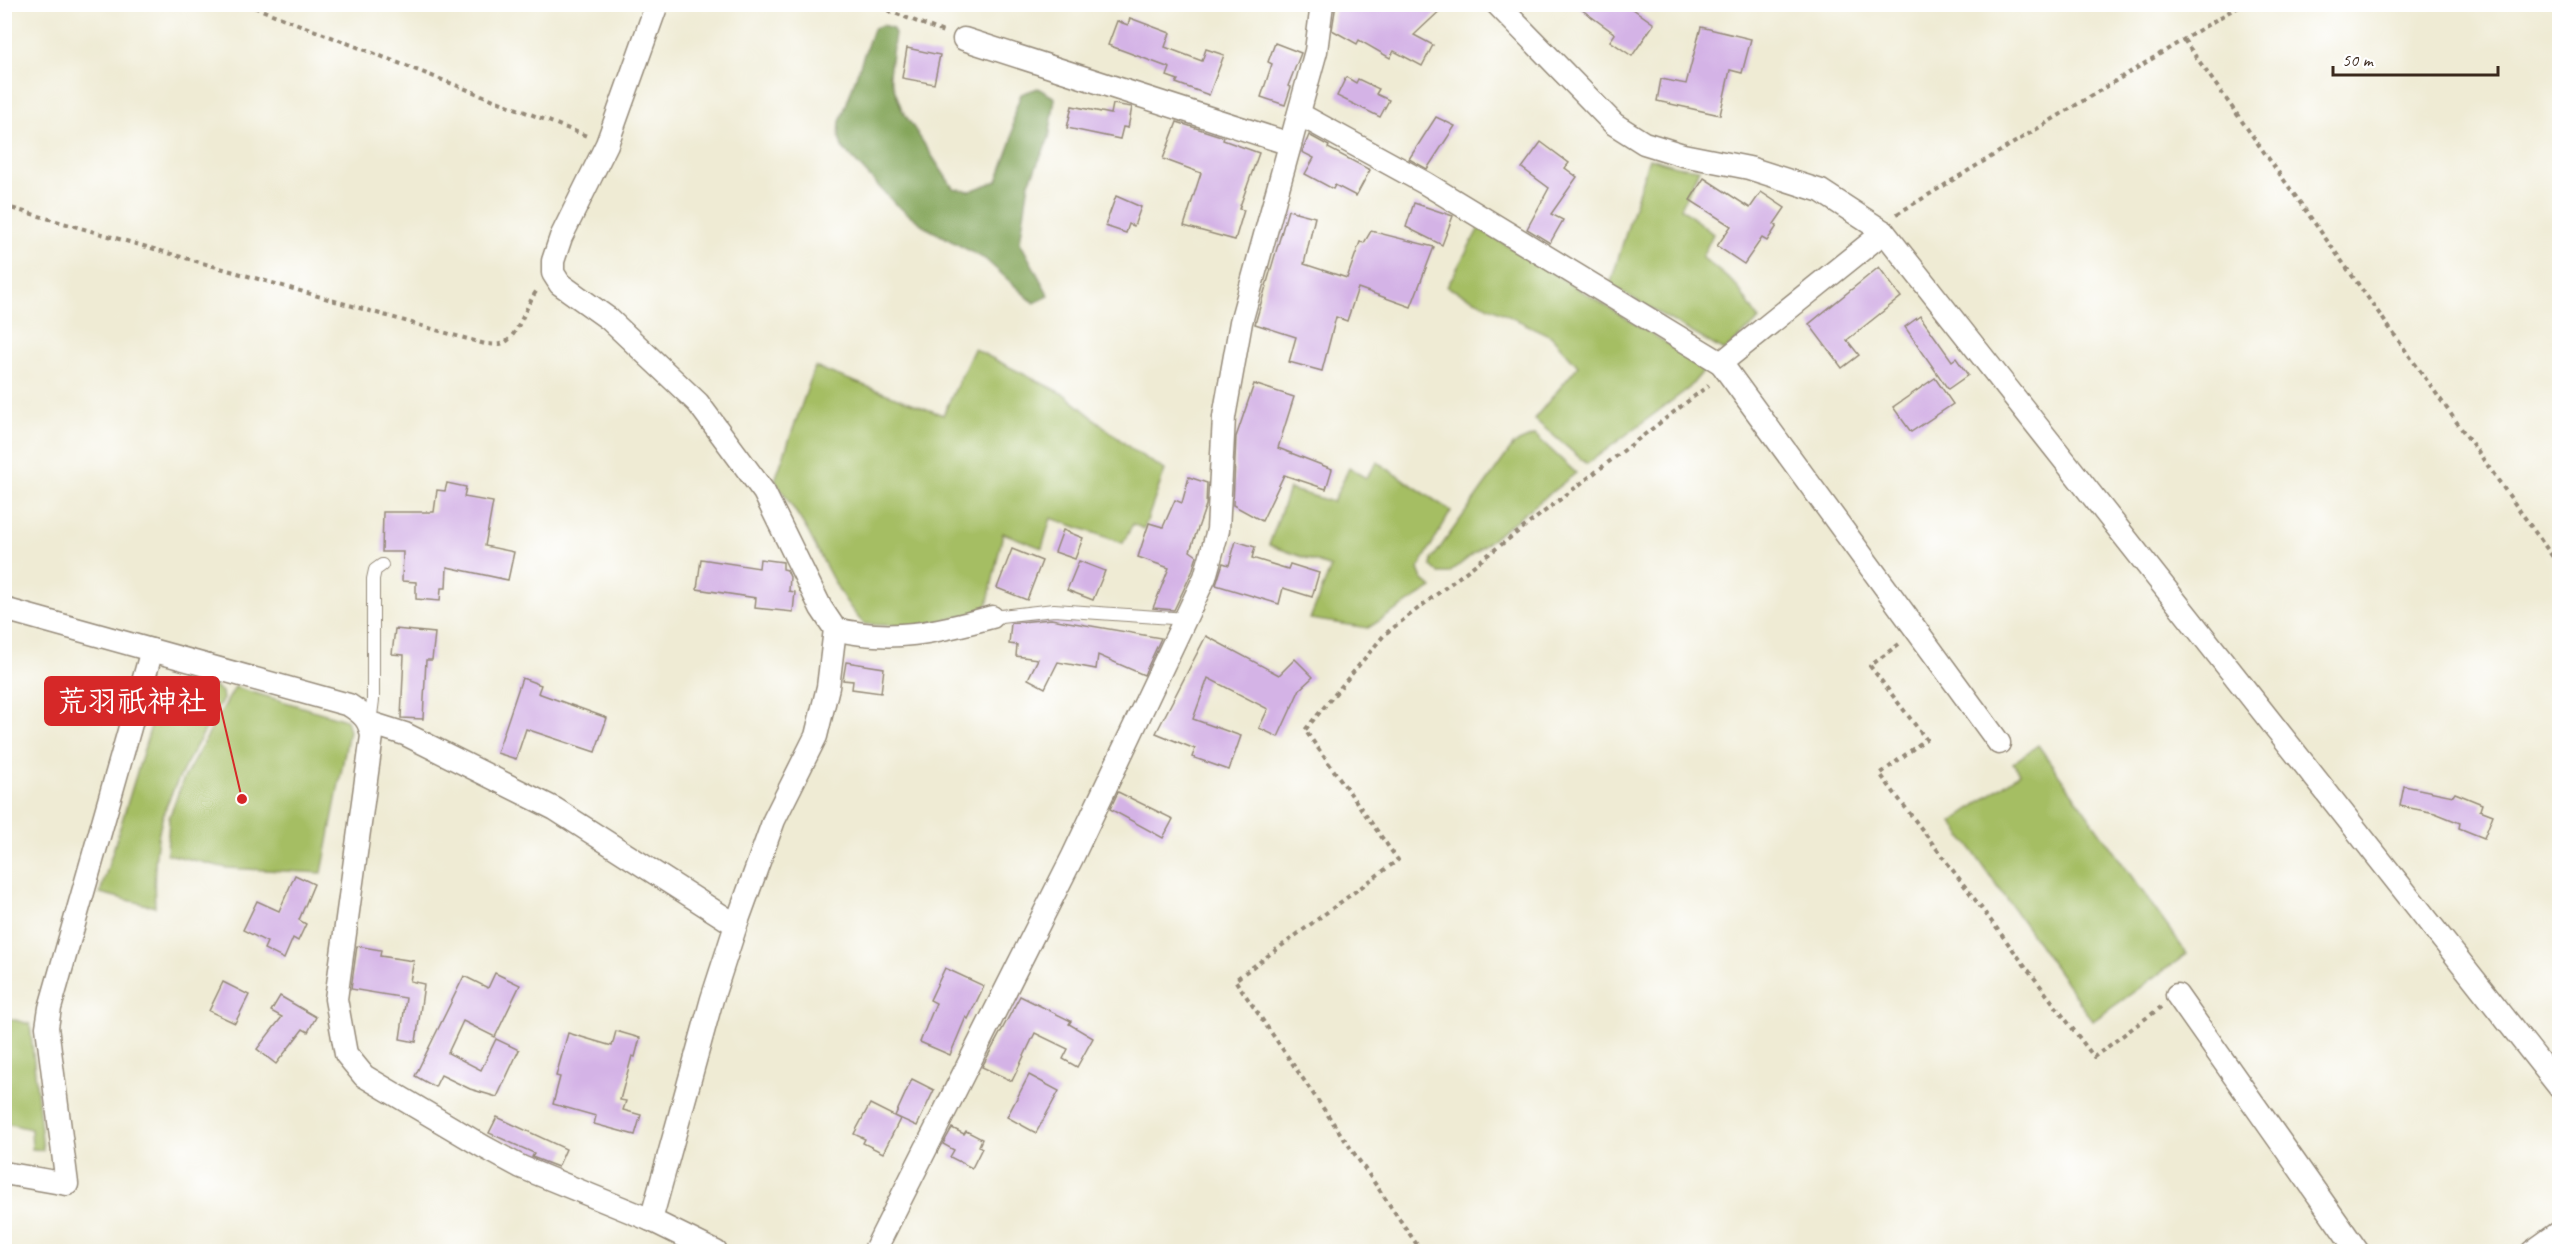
<svg xmlns="http://www.w3.org/2000/svg" width="2564" height="1256" font-family="Caveat,'Klee One',sans-serif">
<style>
.green{fill:#a5be64;stroke:#707441;stroke-width:1.5}
.forest{fill:#84a55a;stroke:#60683c;stroke-width:1.5}
.building{fill:#d4b3e6}
.lines{fill:none;stroke-linecap:round;stroke-linejoin:round}
.lane-casing{stroke:#958a79;stroke-width:14}
.street-casing{stroke:#958a79;stroke-width:25}
.path{stroke:#958a79;stroke-width:4;stroke-dasharray:4.5 4.5;stroke-linecap:butt}
.lane{stroke:#fff;stroke-width:12}
.street{stroke:#fff;stroke-width:22}
.leader{fill:none;stroke:#d62828;stroke-width:2}
.callout-dot{fill:#d62828;stroke:#fff;stroke-width:2}
.callout{fill:#d62828;stroke:#d62828;stroke-width:2}
.callout-label{font-size:30px;text-anchor:middle;font-weight:bold;fill:#fff}
</style>
<rect width="100%" height="100%" fill="#fff"/>
<filter id="ink" filterUnits="userSpaceOnUse"><feTurbulence type="fractalNoise" baseFrequency=".0167" numOctaves="2"/><feDisplacementMap in="SourceGraphic" scale="12" xChannelSelector="R" yChannelSelector="G"/><feConvolveMatrix kernelMatrix="1 2 1 2 8 2 1 2 1" color-interpolation-filters="sRGB"/></filter>
<filter id="wash" filterUnits="userSpaceOnUse"><feTurbulence type="fractalNoise" baseFrequency=".008" numOctaves="4" result="noise"/><feDisplacementMap in="SourceGraphic" scale="24" xChannelSelector="R" yChannelSelector="G"/><feGaussianBlur stdDeviation="1.35" result="paint"/><feColorMatrix in="noise" values="0 0 0 0 0 0 0 0 0 0 0 0 0 0 0 0 0 1.4 0 .05"/><feComposite in="paint" operator="in"/></filter>
<g filter="url(#wash)">
<rect width="100%" height="100%" fill="#efebd4"/>
<g class="green">
<polygon points="1649,158 1676,166 1699,169 1681,208 1713,234 1702,257 1737,286 1759,320 1724,351 1610,285"/>
<polygon points="1479,228 1696,361 1705,369 1689,388 1587,464 1534,419 1578,366 1551,336 1447,287"/>
<path d="M974,349L1065,395L1134,451L1165,470L1144,529L1133,524L1123,543L1051,518L1042,548L1003,533L987,606L974,613L919,627L864,624C839,598 825,563 808,532C798,514 786,498 775,480L815,367L943,415Z"/>
<polygon points="1535,435 1576,473 1449,573 1439,573 1431,566 1432,559 1514,444"/>
<polygon points="1377,462 1451,511 1418,569 1422,579 1432,588 1368,628 1310,619 1331,567 1269,545 1289,489 1333,502 1349,468 1366,478"/>
<path d="M199,684L215,687L222,692L223,699C205,731 185,763 170,797C155,830 153,871 155,907L100,893L159,700L187,687Z"/>
<polygon points="235,687 346,720 349,731 322,873 227,868 167,854 169,818 183,780"/>
<polygon points="2038,745 2187,954 2093,1021 1952,822 2020,773 2013,763"/>
<polygon points="4,1017 30,1024 43,1150 32,1149 31,1129 5,1123"/>
</g>
<polygon class="forest" points="882,25 892,28 895,33 889,74 902,110 953,188 970,191 997,181 1012,140 1014,113 1021,94 1038,88 1055,98 1049,138 1029,183 1020,242 1049,296 1034,303 985,259 927,228 895,204 842,147 839,137 840,122 873,29"/>
<g id="blocks">
<g class="building">
<polygon points="1336,4 1447,4 1414,35 1433,45 1422,66 1394,51 1390,58 1359,40 1357,44 1332,30"/>
<polygon points="1574,4 1626,4 1654,24 1632,56 1610,41 1615,34"/>
<polygon points="1130,18 1170,33 1165,47 1202,61 1206,49 1224,55 1209,95 1176,83 1178,80 1167,76 1170,68 1108,45 1117,21 1128,25"/>
<polygon points="1701,27 1751,39 1742,73 1730,70 1720,115 1657,101 1661,79 1686,84"/>
<polygon points="1275,43 1301,53 1288,86 1291,87 1285,105 1261,97 1272,64 1268,62"/>
<polygon points="907,48 940,55 934,84 902,78"/>
<polygon points="1346,77 1356,83 1358,79 1379,89 1376,94 1389,100 1380,117 1337,96"/>
<polygon points="1113,104 1132,107 1128,128 1123,127 1120,139 1067,128 1072,106 1111,114"/>
<polygon points="1436,117 1455,126 1427,169 1409,159"/>
<polygon points="1177,122 1224,137 1223,140 1259,153 1239,209 1244,210 1235,240 1184,226 1201,173 1163,159"/>
<polygon points="1309,135 1329,146 1328,148 1370,170 1356,196 1335,185 1333,189 1305,174 1314,158 1302,152"/>
<polygon points="1541,142 1569,163 1565,168 1577,177 1551,214 1563,220 1550,243 1527,229 1549,188 1522,168"/>
<polygon points="1704,178 1750,208 1761,192 1785,208 1774,224 1777,226 1767,241 1762,238 1744,264 1717,246 1731,226 1690,200"/>
<polygon points="1116,196 1141,207 1134,226 1129,224 1126,233 1105,226"/>
<polygon points="1414,203 1453,216 1442,245 1406,227"/>
<polygon points="1288,210 1315,217 1304,264 1347,278 1360,242 1364,243 1371,231 1434,247 1411,307 1358,288 1347,321 1336,317 1322,371 1289,362 1296,337 1255,324"/>
<polygon points="1879,267 1901,297 1847,340 1859,355 1842,368 1809,324"/>
<polygon points="1920,316 1952,361 1956,358 1968,375 1948,389 1905,327"/>
<polygon points="1935,378 1953,404 1911,432 1893,407"/>
<polygon points="1254,384 1294,397 1278,448 1332,469 1326,489 1284,475 1262,521 1233,505 1236,437"/>
<polygon points="1189,477 1207,483 1206,505 1190,551 1197,556 1192,572 1174,610 1153,608 1169,568 1138,557 1149,523 1163,527 1175,500 1182,503"/>
<polygon points="447,483 466,487 464,497 493,502 485,546 514,552 508,580 447,567 446,588 441,588 440,601 416,599 416,582 402,581 403,552 382,552 383,512 434,512 437,490 445,491"/>
<polygon points="1063,530 1083,538 1075,559 1055,552"/>
<polygon points="1236,541 1255,547 1252,558 1288,569 1290,564 1319,573 1312,597 1283,588 1279,604 1216,585 1223,563 1229,565"/>
<polygon points="1012,549 1042,561 1027,600 997,588"/>
<polygon points="701,559 759,568 760,559 783,562 783,569 787,570 790,577 789,591 795,592 793,612 755,608 756,598 697,589"/>
<polygon points="1079,561 1105,571 1093,600 1067,590"/>
<polygon points="1051,619 1161,638 1144,675 1098,655 1096,669 1058,662 1045,688 1028,679 1038,659 1016,656 1017,645 1009,644 1011,623"/>
<polygon points="395,629 435,633 432,660 426,660 423,719 401,718 404,655 392,654"/>
<polygon points="1206,636 1279,675 1295,659 1313,677 1300,689 1278,737 1259,728 1268,709 1208,678 1193,719 1241,736 1229,770 1192,757 1195,749 1156,733"/>
<polygon points="846,662 884,668 881,693 852,689 853,681 843,680"/>
<polygon points="522,678 541,685 538,693 607,718 595,752 526,729 516,759 497,753"/>
<polygon points="2404,786 2453,796 2455,793 2482,804 2480,810 2493,815 2484,838 2459,828 2460,823 2435,813 2400,806"/>
<polygon points="1118,792 1173,819 1163,838 1110,809"/>
<polygon points="295,875 314,884 299,920 306,924 298,941 293,938 284,959 264,949 267,942 243,930 257,901 279,911"/>
<polygon points="357,946 381,950 380,956 414,961 410,981 424,984 416,1042 400,1039 406,998 351,989"/>
<polygon points="945,968 984,986 968,1019 966,1017 950,1055 920,1042 936,1003 930,1000"/>
<polygon points="495,973 520,985 495,1037 463,1021 448,1053 481,1070 496,1039 519,1050 497,1097 470,1089 441,1075 435,1087 415,1076 464,976 488,988"/>
<polygon points="223,982 249,995 235,1023 209,1011"/>
<polygon points="280,996 316,1017 308,1032 303,1029 276,1064 257,1049 282,1017 271,1011"/>
<polygon points="1020,996 1071,1021 1069,1024 1093,1038 1077,1067 1063,1059 1068,1049 1035,1033 1012,1081 982,1067"/>
<polygon points="616,1031 640,1038 635,1057 632,1056 620,1100 626,1101 623,1110 641,1115 635,1135 594,1124 596,1116 553,1104 560,1077 556,1076 568,1033 612,1046"/>
<polygon points="1029,1075 1059,1091 1036,1133 1007,1117"/>
<polygon points="912,1079 934,1090 917,1126 895,1116"/>
<polygon points="870,1104 900,1119 883,1153 863,1143 865,1139 854,1134"/>
<polygon points="497,1117 566,1149 558,1167 532,1157 534,1153 489,1133"/>
<polygon points="952,1128 964,1134 966,1131 982,1139 979,1146 982,1148 972,1168 950,1157 954,1150 943,1144"/>
</g>
</g>
</g>
<g filter="url(#ink)">
<use href="#blocks" fill-opacity="0" stroke="#958a79" stroke-width="1.5"/>
<g class="lines">
<defs>
<g id="lane">
<polyline points="992,617 1054,610 1187,619"/>
<polyline points="370,723 373,700 373,579 375,570 382,565"/>
</g>
<g id="street">
<path d="M657,4L607,144L561,237L553,261V273L560,284L609,319L698,403L764,492L821,608L835,629C892,643 937,632 992,617"/>
<polyline points="1497,4 1614,124 1644,143 1683,155 1749,168 1821,191 1884,232 2560,1088"/>
<polyline points="964,39 1290,144"/>
<polyline points="1299,114 1425,183 1721,363 1884,232"/>
<polyline points="1721,363 1999,743"/>
<path d="M4,609L349,705C363,714 369,719 372,736L336,999L346,1054L364,1076L484,1147L521,1167L651,1220L716,1252"/>
<polyline points="370,723 405,734 555,809 736,925"/>
<polyline points="2177,995 2358,1252"/>
<polyline points="4,1173 67,1184 47,1027 50,1008 152,650"/>
<polyline points="651,1220 712,999 736,925 774,820 816,736 828,687 835,629"/>
<polyline points="874,1252 1073,856 1205,577 1218,530 1224,417 1241,322 1316,51 1322,4"/>
<polyline points="2532,1252 2560,1232"/>
</g>
</defs>
<use href="#lane" class="lane-casing"/>
<use href="#street" class="street-casing"/>
<g class="path">
<polyline points="246,4 587,136"/>
<polyline points="871,4 946,33"/>
<polyline points="2184,40 2560,567"/>
<path d="M4,206L485,344C490,344 496,345 500,344C517,342 526,303 538,289"/>
<polyline points="1897,214 2242,4"/>
<polyline points="1899,644 1870,666 1926,739 1880,774 2094,1057 2161,1007"/>
<polyline points="1422,1252 1235,980 1398,860 1305,730 1385,634 1709,385"/>
</g>
<use href="#lane" class="lane"/>
<use href="#street" class="street"/>
</g>
</g>
<path class="leader" d="M242 799L219 701"/>
<circle class="callout-dot" cx="242" cy="799" r="6"/>
<rect class="callout" x="45" y="677" width="174" height="48" rx="6"/>
<g class="callout-label">
<text x="132" y="711">荒羽祇神社</text>
</g>
<rect width="2564" height="1256" fill="none" stroke="#fff" stroke-width="24"/>
<path d="M2333 66v9h165v-9" fill="none" stroke="#3b2a1e" stroke-width="3"/>
<text x="2342" y="66" font-size="18" fill="#3b2a1e" stroke="#ffffff" stroke-width="4.5" paint-order="stroke">50 m</text>
</svg>
